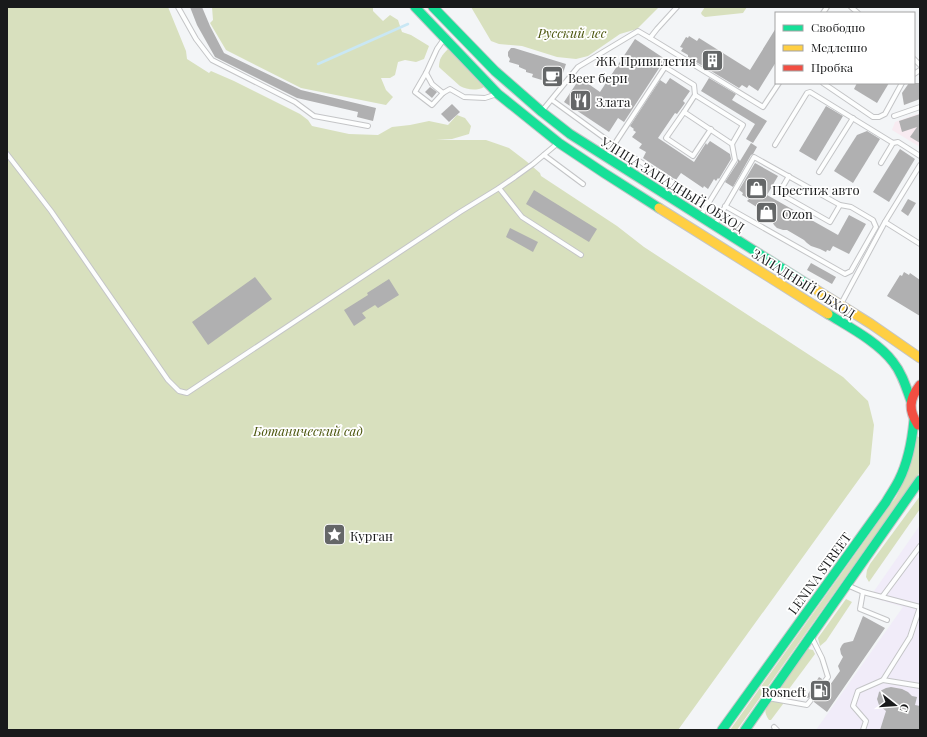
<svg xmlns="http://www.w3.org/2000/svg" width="927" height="737" font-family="'Playfair Display',serif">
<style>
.industrial{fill:#f8ebf1}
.education{fill:#f1ecf9}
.green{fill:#d8e0be}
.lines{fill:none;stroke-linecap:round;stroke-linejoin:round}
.stream{stroke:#c9e7f4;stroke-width:2.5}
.building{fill:#b0b0b1}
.lane-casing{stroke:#c4c5c7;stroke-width:6}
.fast-casing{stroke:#c4c5c7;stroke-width:11}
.slow-casing{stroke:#c4c5c7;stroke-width:11}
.jam-casing{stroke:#c4c5c7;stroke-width:11}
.lane{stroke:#fdfefe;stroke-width:4}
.fast{stroke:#16e098;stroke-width:9}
.slow{stroke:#ffcf43;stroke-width:9}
.jam{stroke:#f24e42;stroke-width:9}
.labels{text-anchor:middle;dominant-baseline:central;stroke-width:3.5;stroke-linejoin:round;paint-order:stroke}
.park-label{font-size:13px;font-style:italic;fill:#4b550c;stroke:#fff}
.poi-label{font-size:13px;fill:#191a1b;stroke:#fff;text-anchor:start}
.street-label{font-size:13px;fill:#191a1b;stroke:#fff}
</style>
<rect width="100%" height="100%" fill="#f3f5f7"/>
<polygon class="industrial" points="920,113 920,147 892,130 895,122"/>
<polygon class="education" points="920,525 920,730 816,730 903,607 870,597"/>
<g class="green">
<polygon points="7,7 168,7 186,51 187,59 209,73 211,71 234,81 300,114 308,120 312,126 349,134 378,135 392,127 410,125 429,121 448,125 457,115 465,118 471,126 469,134 452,139 436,140 486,140 509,148 526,161 540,173 541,176 617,226 644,247 843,377 868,401 874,425 870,464 678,730 7,730"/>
<polygon points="212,7 373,7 373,11 383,21 390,15 398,20 402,32 411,35 429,46 424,59 416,62 405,60 398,62 395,75 390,78 381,78 386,90 393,97 386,105 301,88 226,50 210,23 213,20"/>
<polygon points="471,7 659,7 637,29 620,34 588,56 576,59 557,57 522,46 499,44 491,41"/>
<polygon points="705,7 747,7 743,13 705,17 702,15 701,13"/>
<path d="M448,49L484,87C477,91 467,90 460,86L441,69L439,67C439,59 442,55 448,49Z"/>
<path d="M917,436L920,438V472L737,730H730L896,497C908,476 911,458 917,436Z"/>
<polygon points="920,496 920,509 869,582 866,577 867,570 870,564"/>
<polygon points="846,599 852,602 826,641 820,646 818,638"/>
<polygon points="808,649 813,650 815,654 789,689 785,691 781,687"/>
<path d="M772,701L783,703V704L771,720H769C763,711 765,709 772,701Z"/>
</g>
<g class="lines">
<polyline class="stream" points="318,64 408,24"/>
</g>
<g class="building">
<polygon points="190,7 202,7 210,26 224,53 301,90 376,108 373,121 357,117 358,112 297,98 215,57 197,25"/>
<polygon points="776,28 776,62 758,91 749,85 747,88 742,85 739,88 688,57 688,55 681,51 683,48 680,47 686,37 688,38 689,36 697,41 699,38 750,70"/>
<polygon points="635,39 665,59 624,122 618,118 609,132 564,102 580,78 600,92"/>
<polygon points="511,48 514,48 566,64 563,73 551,84 549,85 545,83 545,81 532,77 533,74 526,72 526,70 519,67 519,65 509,62 510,59 508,56 508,52"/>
<polygon points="670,78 690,91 683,101 685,103 677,114 675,113 658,138 694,162 706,143 707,145 710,141 730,154 731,159 719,179 718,178 716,181 714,179 708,189 704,186 703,188 681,173 676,180 643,158 646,152 639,148 642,144 632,137 636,132 633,130 634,129 630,126 660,80 666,84"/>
<polygon points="709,78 736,94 732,100 767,121 753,143 746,139 755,124 701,91"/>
<polygon points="857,83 889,83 877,103 854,89"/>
<polygon points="909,83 920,83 920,99 904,105 902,93"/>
<polygon points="430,87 437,92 432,98 425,92"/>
<polygon points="452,104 460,112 449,122 441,114"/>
<polygon points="826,106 843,116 816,161 799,151"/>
<polygon points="920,114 920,143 910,137 917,127 902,132 899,121"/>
<polygon points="867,131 880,139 853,183 834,171 857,135"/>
<polygon points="751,143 757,147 753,154 751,155 733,187 725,182 738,162 738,159 740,161"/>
<polygon points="900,149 915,159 889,202 873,192"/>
<polygon points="755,163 778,176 767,195 838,235 849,215 866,224 849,254 833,246 830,251 827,250 826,252 820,249 811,246 807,243 804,240 787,230 783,230 777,228 774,225 772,221 767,219 768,217 764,215 765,212 747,201 749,199 742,195 743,193 739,190"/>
<polygon points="534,190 597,229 589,242 526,204"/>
<polygon points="908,199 916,203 908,216 901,211"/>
<polygon points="510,228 538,242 533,252 506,237"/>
<polygon points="811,263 836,277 832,284 807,270"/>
<polygon points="904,272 909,275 910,273 920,280 920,316 887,296 900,275 902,276"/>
<polygon points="255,277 272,299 208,345 192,322"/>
<polygon points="389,279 399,295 378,308 375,305 362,313 366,318 354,326 344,310 368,295 367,293"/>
<polygon points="863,616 885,628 827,712 814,702 814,699 813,697 810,697 808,698 806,697 819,677 822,679 822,682 823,684 826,684 828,683 830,685 840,671 838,666 843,657 841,654 840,649 842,645 844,643 853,641"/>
<polygon points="891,687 902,689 908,692 912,696 917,697 915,705 920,706 920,730 880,730 886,711 879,705 877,699 878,696 879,692 882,690 886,688"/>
</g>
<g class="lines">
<defs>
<g id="lane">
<polyline points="178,7 196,39 212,60 295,102 314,116 368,126"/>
<polyline points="851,7 858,13"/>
<polyline points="823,13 827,7"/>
<polyline points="650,38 763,107 779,83"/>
<polyline points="444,39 437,49 426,73 415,92 432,105 443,93 450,89 464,97 485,98 497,94"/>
<polyline points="914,59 920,65"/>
<polyline points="426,73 432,84 443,93"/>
<polyline points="914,74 920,70"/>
<polyline points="823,83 873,117 879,117 885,114 902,83"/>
<polyline points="552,100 614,145 708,205"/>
<polyline points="542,111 578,67 638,31 650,38 657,29 677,7"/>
<polyline points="684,112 695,95 743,125 732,144"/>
<polyline points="894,116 920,107"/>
<polyline points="775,145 807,93 810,92 893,143 898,142 920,156"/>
<polyline points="7,154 51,211 168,380 179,391 187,393 460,212 499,188 515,177 533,164 558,143"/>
<polyline points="544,155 583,184"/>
<polyline points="606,157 665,67 694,85 695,95"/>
<polyline points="881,163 893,143"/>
<polyline points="819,172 853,118"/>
<polyline points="789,176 779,193 830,222 840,205"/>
<polyline points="499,188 522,217 581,255"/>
<polyline points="700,217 735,160 732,144 684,112 666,138 693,156 711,129"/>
<polyline points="885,222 920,244"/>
<polyline points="714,226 754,157 840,205 851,207 873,220 876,227 851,271 845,274 725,206"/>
<polyline points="841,304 885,222 920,165"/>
<polyline points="847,585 863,592 920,607 910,637 883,680 858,691 853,706 866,721 863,730"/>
<polyline points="863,592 860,609 887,620"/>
<polyline points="882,597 920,546"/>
<polyline points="812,638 822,658 828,677 825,681"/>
<polyline points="883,680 920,686"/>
<polyline points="768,698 807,705 811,700"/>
<polyline points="774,727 777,730"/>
</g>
<g id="fast">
<polyline points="415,7 498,94 559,143 604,173 659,208"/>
<polyline points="433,7 495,71 542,112 570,134 815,289"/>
<path d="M828,314C849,327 878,342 893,362C902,373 906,387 911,401"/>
<path d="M722,730L886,502C890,495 895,488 899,480C908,462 912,441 914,420"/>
<polyline points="745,730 920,480"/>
</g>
<g id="slow">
<polyline points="659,208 828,314"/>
<polyline points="815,289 871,324 920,358"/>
</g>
<path id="jam" d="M918,425C908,410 909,399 920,385"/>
</defs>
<use href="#lane" class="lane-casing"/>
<use href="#fast" class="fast-casing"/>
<use href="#slow" class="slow-casing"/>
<use href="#jam" class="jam-casing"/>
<use href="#lane" class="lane"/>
<use href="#fast" class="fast"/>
<use href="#slow" class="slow"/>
<use href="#jam" class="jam"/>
</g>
<defs>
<symbol id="building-square" viewBox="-11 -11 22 22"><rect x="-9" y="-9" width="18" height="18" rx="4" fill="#656768" stroke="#fff"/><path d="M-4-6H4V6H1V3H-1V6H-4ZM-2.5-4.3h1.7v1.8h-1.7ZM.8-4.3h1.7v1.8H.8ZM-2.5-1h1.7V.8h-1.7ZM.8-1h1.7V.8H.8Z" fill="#fff"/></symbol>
<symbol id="cafe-square" viewBox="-11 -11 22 22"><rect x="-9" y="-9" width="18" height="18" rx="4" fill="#656768" stroke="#fff"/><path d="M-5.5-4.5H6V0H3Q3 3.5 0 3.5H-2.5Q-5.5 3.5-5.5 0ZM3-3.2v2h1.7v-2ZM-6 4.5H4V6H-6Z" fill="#fff"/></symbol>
<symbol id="restaurant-square" viewBox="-11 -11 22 22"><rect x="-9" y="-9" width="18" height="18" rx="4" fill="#656768" stroke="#fff"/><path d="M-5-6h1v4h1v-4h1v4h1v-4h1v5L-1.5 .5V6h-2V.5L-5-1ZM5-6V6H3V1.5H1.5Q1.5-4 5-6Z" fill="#fff"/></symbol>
<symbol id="shop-square" viewBox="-11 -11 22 22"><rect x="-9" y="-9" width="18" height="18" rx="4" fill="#656768" stroke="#fff"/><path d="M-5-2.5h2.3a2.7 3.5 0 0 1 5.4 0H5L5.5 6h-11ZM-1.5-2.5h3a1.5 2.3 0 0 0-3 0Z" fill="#fff"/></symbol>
<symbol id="sight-square" viewBox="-11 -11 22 22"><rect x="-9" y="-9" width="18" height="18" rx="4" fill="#656768" stroke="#fff"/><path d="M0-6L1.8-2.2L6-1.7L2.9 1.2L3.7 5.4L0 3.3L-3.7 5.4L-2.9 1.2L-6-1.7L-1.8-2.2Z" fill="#fff"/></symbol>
<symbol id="fuel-square" viewBox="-11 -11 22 22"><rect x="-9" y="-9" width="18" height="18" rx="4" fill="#656768" stroke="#fff"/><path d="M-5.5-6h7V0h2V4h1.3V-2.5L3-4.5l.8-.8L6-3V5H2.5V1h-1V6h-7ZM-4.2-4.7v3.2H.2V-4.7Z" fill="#fff"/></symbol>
</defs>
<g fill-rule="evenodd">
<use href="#building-square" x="700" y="48" width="25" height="25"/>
<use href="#cafe-square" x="540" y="64" width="25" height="25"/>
<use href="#restaurant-square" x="568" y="88" width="25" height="25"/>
<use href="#shop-square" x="744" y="176" width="25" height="25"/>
<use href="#shop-square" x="754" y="200" width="25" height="25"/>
<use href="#sight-square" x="322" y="522" width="25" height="25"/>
<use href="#fuel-square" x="808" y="678" width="25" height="25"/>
</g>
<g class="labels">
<g class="park-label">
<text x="572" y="32">Русский лес</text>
<text x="308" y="430">Ботанический сад</text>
</g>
<g class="poi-label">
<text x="696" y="60" text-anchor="end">ЖК Привилегия</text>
<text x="568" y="77">Beer бери</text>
<text x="596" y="101">Злата</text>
<text x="772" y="189">Престиж авто</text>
<text x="782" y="213">Ozon</text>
<text x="350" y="535">Курган</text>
<text x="806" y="691" text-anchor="end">Rosneft</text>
</g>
<g class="street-label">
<text transform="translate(673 184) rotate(32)">УЛИЦА ЗАПАДНЫЙ ОБХОД</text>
<text transform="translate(804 283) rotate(32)">ЗАПАДНЫЙ ОБХОД</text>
<text transform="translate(819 573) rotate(-54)">LENINA STREET</text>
</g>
</g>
<rect width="927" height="737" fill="none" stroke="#191a1b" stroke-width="16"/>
<rect x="775" y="12" width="140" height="72" fill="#ffffff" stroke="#a3a3a4"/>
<rect x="783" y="25" width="20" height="6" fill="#16e098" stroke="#a3a3a4"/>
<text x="811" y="32" font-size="12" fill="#191a1b">Свободно</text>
<rect x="783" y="45" width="20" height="6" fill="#ffcf43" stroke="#a3a3a4"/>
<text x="811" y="52" font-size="12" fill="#191a1b">Медленно</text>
<rect x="783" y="65" width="20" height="6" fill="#f24e42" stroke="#a3a3a4"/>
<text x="811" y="72" font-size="12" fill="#191a1b">Пробка</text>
<g transform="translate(895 705) rotate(107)" stroke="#ffffff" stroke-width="3" paint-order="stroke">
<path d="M0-3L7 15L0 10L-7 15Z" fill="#191a1b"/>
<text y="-6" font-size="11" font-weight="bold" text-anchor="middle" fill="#191a1b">С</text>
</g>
</svg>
